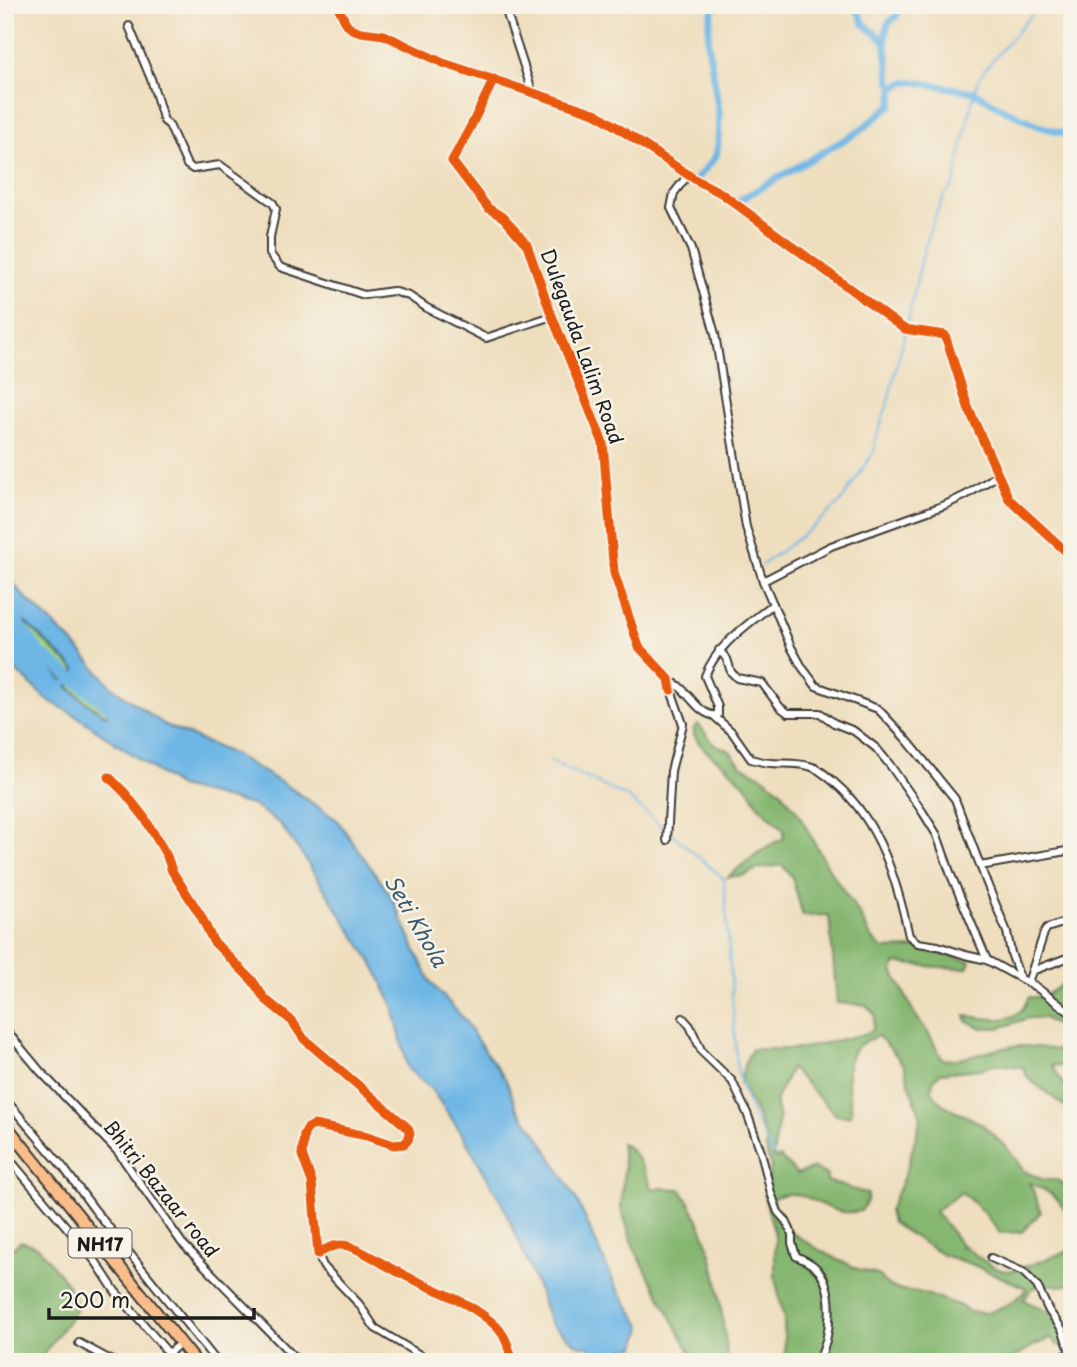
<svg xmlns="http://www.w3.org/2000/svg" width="1077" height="1367" font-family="'Playpen Sans',sans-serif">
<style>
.green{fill:#a9d683;stroke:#627950;stroke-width:2}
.forest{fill:#86b771;stroke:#516a46;stroke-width:2;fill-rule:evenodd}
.water{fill:#6db6e5;stroke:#446980;stroke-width:2;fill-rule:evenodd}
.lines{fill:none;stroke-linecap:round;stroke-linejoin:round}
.stream{stroke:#6db6e5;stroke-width:2}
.canal{stroke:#6db6e5;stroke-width:7}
.river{stroke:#6db6e5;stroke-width:12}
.street-casing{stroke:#3c3934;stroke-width:10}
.secondary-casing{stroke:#3c3934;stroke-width:11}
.highway-casing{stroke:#3c3934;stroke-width:14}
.street{stroke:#fff;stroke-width:6}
.secondary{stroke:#fde5d0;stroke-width:8}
.highway{stroke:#f9bd89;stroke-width:10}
.cycleway-casing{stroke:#f7f3e8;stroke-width:13}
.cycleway{stroke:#e8590c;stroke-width:9}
.labels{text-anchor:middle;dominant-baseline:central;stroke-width:5;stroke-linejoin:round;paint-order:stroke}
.shield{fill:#f7f3e8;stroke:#5e5c59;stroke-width:2}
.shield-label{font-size:18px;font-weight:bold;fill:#1c1c1c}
.street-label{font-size:19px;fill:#1c1c1c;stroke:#f7f3e8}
.water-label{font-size:21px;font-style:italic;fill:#3c5a6c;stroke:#f7f3e8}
</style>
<rect width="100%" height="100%" fill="#f7f3e8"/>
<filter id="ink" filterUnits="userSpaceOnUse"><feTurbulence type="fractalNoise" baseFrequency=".0143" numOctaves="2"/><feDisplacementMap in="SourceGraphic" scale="14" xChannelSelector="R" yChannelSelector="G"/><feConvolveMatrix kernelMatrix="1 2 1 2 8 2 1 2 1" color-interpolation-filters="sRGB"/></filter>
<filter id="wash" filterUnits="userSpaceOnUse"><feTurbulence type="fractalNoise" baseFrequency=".00686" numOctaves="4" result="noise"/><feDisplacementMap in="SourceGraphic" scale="28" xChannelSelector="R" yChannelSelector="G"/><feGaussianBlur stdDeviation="1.57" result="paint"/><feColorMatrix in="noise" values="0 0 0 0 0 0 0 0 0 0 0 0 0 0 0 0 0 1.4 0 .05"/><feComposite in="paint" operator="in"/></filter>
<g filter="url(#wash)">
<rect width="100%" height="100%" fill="#eedebe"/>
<g class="green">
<polygon points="25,620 52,649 76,670 72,676 62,681 31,644"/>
<polygon points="80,681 94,689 108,706 107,716 88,704 67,685"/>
</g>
<g class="forest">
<path d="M698,724L714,744L730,751L741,765L762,776L780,790L797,811L829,869L860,915L871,938L883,949L915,948L971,961L967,968C943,969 920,965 896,963L893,971L914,1013L929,1034L942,1059C968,1062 992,1047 1017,1046C1035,1045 1054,1050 1072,1052V1067L1052,1065L1070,1095L1064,1106L1028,1078L1022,1067L998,1064L980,1069L940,1073L933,1081L931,1090L942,1104L982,1124L1007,1148L1024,1171L1044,1180H1057L1065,1185L1072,1201V1219C1066,1213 1063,1205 1057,1199C1050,1191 1039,1188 1030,1183L1041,1212L1022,1232L1000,1233L984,1213L962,1192L935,1211L961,1244L960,1247L963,1245C973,1253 994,1271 1007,1271C1023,1270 1054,1255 1072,1250V1284L1061,1286L1048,1284L1031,1289L1024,1300C1042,1310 1062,1315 1072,1334L1069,1346L1057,1345L1051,1338L1037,1344L1006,1362H785L784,1320L775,1277V1235L764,1196L771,1166L767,1155L766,1142L757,1115L740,1083L745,1062L752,1049H798L866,1034L873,1028L875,1015L866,1005L837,1003L829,915L803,916L792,877L782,865L757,869L745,875L728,877C745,863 762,847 783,839L784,830L759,806L749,789L728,768L706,751L698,742L694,735V728ZM878,1036L890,1048L904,1065L912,1093L921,1117L907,1169L889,1211L892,1223L943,1255L971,1264L1026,1288L1024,1293L1009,1304L988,1313L970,1312L958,1305L938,1298L918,1292L896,1289L884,1282L878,1275L858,1269L823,1252L781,1226L775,1219L773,1198C803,1185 815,1207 843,1212C849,1213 855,1212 861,1211L867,1201L868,1194L827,1181V1175L814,1168L797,1174L780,1157L775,1159L773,1155L779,1119L775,1101L791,1068C806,1083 820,1100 836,1115L849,1116L852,1111C849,1093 843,1068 854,1051C859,1043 870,1039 878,1036Z"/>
<path d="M1064,982L1072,990V1036L1044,1018H1029L999,1028H982L967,1021L965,1016C984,1017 1011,1026 1024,1007C1026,1004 1027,1000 1029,997C1043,999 1054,992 1064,982Z"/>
<path d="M621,1143C638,1152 644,1171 652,1188L680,1189C709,1228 718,1276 723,1324C725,1336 728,1350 727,1362H692L691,1354L634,1248L621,1208L624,1167Z"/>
<polygon points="21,1241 38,1247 66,1282 78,1307 38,1362 5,1362 5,1255"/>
</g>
<path class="water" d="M5,574L23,595L77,647L112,687L165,725L233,754L289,787L337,820L392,897L417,954L431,983L465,1020L477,1040L506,1080L517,1109L536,1132L576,1198L614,1283L642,1327L636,1347L622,1349L625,1362H599L588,1346H579L551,1324L528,1263L502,1203L461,1132L431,1089L408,1069L393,1006L376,969L303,856L279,823L252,805L179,787L78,717L46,699L5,660ZM25,622L76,670L72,676L62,680L31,644ZM80,681L94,689L108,706L107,716L88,704L67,686Z"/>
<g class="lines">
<g class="stream">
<polyline points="975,91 978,80 985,69 1040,5"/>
<polyline points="1072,183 1067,220 1072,247"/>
<polyline points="947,193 954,184 974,93"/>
<path d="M907,326C916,283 924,236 944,196"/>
<polyline points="762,565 813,527 840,503 875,450 874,443 887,406 905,332"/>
<polyline points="550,761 627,797 664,828"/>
<path d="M672,834L724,879L737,1067C743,1099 758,1126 773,1155"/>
</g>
<g class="canal">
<polyline points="885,41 887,25 895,17 903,5"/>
<polyline points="894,88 905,82 917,82 974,92 1005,110 1039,126 1072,136"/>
<polyline points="696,180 716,156 718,145 719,112 708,43 709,24 714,5"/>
<polyline points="735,204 750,194 858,132 892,104 894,88 890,80 885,41 864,24 855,5"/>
</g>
<polyline class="river" points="5,607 40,653 121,716"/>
</g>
</g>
<g filter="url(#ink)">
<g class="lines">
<defs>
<g id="street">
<polyline points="337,5 347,25 352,29 361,32 384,35 443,63 597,114 696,180 721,193 904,329 945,335 968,407 1009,499 1072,557"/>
<polyline points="504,5 533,94"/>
<polyline points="129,26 151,79 164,121 169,125 187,165 193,169 220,165 273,203 276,209 270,237 270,254 280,267 364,295 393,291 409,296 427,308 486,338 552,316"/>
<polyline points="494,79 471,126 452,161 488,208 504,218 527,245 550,311 603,443 614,573 639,647 669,679 671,690"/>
<polyline points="688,175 674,193 671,208 691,249 715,334 746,527 763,581"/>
<polyline points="773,604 791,647 802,667 816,686 878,709 907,740 955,799 986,881 1007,932 1011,953 1020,978"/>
<polyline points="719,650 727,659 731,672 737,678 762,683 780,707 788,713 820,713 834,723 854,731 876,748 890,765 922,811 937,835 951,875 987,960"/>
<path d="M714,716L732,732L751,759C758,761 765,763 772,763C784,764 797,763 809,766C819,768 828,777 836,784C880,822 897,881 909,936L918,943L938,946L965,955L987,960L1036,987L1072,1014"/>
<path d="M109,777L125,793L144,817L167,856L172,871L201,916L213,941L252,980L265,999L292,1021L304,1039L408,1128L410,1134L408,1140L404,1144L394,1145L367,1136L314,1125L308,1128L304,1134L302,1155L312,1182L318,1254C327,1248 336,1243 348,1246C364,1250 386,1267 402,1274C433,1290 471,1301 497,1327C507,1338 509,1348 512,1362"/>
<path d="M667,840L671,771L683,724L671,690L676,684C690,693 700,718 718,715V707L705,676C717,644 748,625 773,604L763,581L831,546L945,505L966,495L998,475"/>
<polyline points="980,866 1072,850"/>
<polyline points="1032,971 1072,956"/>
<polyline points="1028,983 1044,933 1047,928 1072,920"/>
<path d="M683,1018L690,1026L702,1052L732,1081L747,1113L761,1152L771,1193L778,1212L786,1221L792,1234V1243L796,1256C802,1259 810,1262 815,1267C837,1287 831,1337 818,1362"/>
<polyline points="5,1029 40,1071 118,1152 182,1243 299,1362"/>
<polyline points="5,1099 63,1167 94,1209 217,1362"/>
<polyline points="5,1154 96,1262 115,1291 176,1362"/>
<polyline points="318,1254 323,1266 359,1304 375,1328 425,1358 426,1362"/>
<polyline points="991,1258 1023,1272 1037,1286 1049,1311 1062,1329 1071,1353"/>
<polyline points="79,1343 114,1362"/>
<polyline points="159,1362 180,1343"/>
</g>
<polyline id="secondary" points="1050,1362 1072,1353"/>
<polyline id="highway" points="5,1124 196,1362"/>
</defs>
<use href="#street" class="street-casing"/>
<use href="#secondary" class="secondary-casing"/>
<use href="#highway" class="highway-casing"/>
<use href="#street" class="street"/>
<use href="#secondary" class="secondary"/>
<use href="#highway" class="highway"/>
<defs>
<g id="cycleway">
<polyline points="337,5 347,25 352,29 361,32 384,35 443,63 597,114 696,180 721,193 904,329 945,335 968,407 1009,499 1072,557"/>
<polyline points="494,79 471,126 452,161 488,208 504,218 527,245 550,311 603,443 614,573 639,647 669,679 671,690"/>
<path d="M109,777L125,793L144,817L167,856L172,871L201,916L213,941L252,980L265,999L292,1021L304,1039L408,1128L410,1134L408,1140L404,1144L394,1145L367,1136L314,1125L308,1128L304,1134L302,1155L312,1182L318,1254C327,1248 336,1243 348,1246C364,1250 386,1267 402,1274C433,1290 471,1301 497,1327C507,1338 509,1348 512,1362"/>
</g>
</defs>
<use href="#cycleway" class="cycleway-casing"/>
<use href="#cycleway" class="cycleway"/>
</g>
</g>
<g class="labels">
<rect class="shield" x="68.5" y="1228.5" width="63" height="29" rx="5"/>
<g class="shield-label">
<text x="100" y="1243">NH17</text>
</g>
<g class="street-label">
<text transform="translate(583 346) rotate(70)">Dulegauda Lalim Road</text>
<text transform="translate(162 1188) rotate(51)">Bhitri Bazaar road</text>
</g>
<g class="water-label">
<text transform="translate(417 920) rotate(60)">Seti Khola</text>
</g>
</g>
<rect width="1077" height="1367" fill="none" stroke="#f7f3e8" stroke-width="28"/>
<path d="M49 1308v10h205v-10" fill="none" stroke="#1c1c1c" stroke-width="3.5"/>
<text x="60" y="1308" font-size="21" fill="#1c1c1c" stroke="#f7f3e8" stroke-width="5" paint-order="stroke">200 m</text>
</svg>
